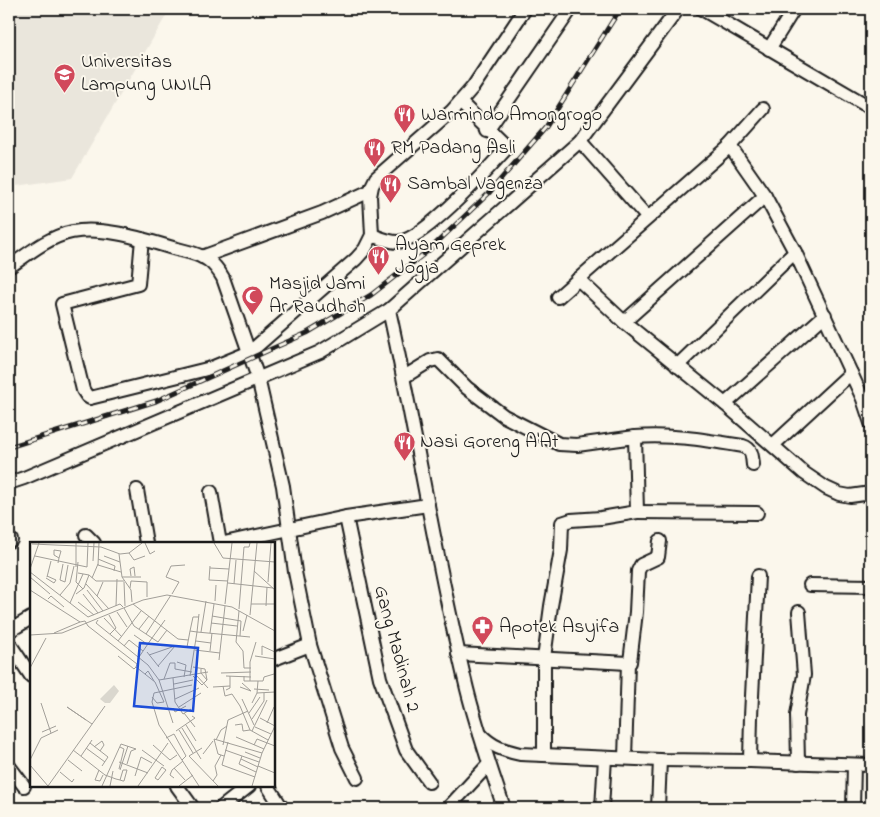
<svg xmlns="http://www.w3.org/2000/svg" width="880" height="817" font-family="'Indie Flower',sans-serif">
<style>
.built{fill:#eae6dc}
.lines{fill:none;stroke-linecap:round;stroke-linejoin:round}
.minor-casing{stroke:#1c1c1c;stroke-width:16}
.minor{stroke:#fbf7ec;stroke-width:12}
.rail-casing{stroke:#1c1c1c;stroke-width:5}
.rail{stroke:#fbf7ec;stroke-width:3;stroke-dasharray:9;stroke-linecap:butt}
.labels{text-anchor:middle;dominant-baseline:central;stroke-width:4;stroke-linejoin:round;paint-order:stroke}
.poi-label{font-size:20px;fill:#1c1c1c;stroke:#fbf7ec;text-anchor:start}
.street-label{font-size:20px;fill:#1c1c1c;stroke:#fbf7ec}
.inset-road{fill:none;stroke:#a29f99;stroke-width:1}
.view{fill:#1d4ed8;fill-opacity:0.15;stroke:#1d4ed8;stroke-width:2.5}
.inset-edge{fill:none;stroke:#1c1c1c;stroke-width:2.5}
</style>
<rect width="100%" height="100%" fill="#fbf7ec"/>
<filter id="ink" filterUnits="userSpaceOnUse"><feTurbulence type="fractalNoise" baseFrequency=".02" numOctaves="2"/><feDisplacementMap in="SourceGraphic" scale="10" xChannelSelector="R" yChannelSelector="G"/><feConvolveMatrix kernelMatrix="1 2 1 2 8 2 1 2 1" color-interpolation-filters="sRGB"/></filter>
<g filter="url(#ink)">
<polygon class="built" points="9,9 170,9 72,178 9,187"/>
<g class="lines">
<defs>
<g id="minor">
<polyline points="702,9 871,108"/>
<polyline points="769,49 794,9"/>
<polyline points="487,131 571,9"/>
<polyline points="580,141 647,217"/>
<polyline points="730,146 765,196 795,252 863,399 871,423"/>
<path d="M372,235C380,238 389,242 398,242C423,240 487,170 505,150L506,147L460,102"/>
<polyline points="142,239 138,284 62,304 83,390 87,396 90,398 211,368 250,352 356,259 365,249 372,235 370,196 372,186 376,178 452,111 473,87 525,9"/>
<polyline points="202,257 322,213 370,191"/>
<path d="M9,267C28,254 48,237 72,232C103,226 142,239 173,248C184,251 198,253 208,260C215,265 219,271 223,278L258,378L283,486L295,572L310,645L342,748L357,778"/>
<polyline points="578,279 624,322 725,404 804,473 826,488 839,494 850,496 871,493"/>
<polyline points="558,297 730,146 763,109"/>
<path d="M389,310C417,436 436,564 467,689C477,729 491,769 504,808"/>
<polyline points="624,322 765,196"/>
<polyline points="677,366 795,252"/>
<polyline points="404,377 430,361 438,359 467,388 504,416 559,444 577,445 635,437 637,512 601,518 571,520 562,523 561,550 551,606 544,658 544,755"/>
<polyline points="725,404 825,315"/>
<path d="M635,437C672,434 706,440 743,446C752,449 752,455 753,465"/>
<polyline points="773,445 851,373"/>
<polyline points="9,483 24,478 320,352 389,310 580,141 678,9"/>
<polyline points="137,490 146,543"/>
<polyline points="211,492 220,543"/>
<polyline points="637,512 757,513"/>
<polyline points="346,517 380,678 406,750 429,782"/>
<polyline points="86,535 94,543"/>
<polyline points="9,541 11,540"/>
<polyline points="224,543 346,517 428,505"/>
<polyline points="810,585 871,586"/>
<polyline points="9,631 31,618"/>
<polyline points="9,643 31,676"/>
<polyline points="458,654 628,663 630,662 636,612 638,571 641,565 658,557 660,541"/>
<polyline points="274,659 310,645"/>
<path d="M480,734C492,747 503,750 520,754L660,760L750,761L871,765"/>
<polyline points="625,758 628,663"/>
<polyline points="750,761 751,716 758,576"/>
<polyline points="798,763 797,715 804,675 799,612"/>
<polyline points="9,766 24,786"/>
<polyline points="177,786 193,808"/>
<polyline points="268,786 282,808"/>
<polyline points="221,808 249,786"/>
<polyline points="448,808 489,764"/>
<polyline points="602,808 605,758"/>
<polyline points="658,808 660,760"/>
<polyline points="853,808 854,765"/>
</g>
</defs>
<use href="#minor" class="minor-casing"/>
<use href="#minor" class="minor"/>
<defs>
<polyline id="rail" points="9,447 156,401 307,333 371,295 429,250 488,194 546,127 620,9"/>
</defs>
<use href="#rail" class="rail-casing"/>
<use href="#rail" class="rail"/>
</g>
</g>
<defs>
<symbol id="university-pin" viewBox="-11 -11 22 30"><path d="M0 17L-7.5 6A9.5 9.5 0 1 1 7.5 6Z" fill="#d1495b" stroke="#fbf7ec"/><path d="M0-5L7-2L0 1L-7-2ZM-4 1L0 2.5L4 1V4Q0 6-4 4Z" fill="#fff"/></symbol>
<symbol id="restaurant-pin" viewBox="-11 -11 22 30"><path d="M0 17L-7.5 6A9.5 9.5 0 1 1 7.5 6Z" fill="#d1495b" stroke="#fbf7ec"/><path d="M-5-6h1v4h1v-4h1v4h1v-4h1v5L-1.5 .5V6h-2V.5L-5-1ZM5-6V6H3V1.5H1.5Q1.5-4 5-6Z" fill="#fff"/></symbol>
<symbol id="mosque-pin" viewBox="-11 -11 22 30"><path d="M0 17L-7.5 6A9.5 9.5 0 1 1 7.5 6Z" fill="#d1495b" stroke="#fbf7ec"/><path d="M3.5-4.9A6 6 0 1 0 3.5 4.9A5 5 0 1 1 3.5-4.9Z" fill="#fff"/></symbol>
<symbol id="pharmacy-pin" viewBox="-11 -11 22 30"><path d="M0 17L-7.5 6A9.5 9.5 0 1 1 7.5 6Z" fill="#d1495b" stroke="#fbf7ec"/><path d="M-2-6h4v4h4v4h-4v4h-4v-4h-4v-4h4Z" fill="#fff"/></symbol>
</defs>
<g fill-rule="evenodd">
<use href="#university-pin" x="52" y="62" width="25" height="34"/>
<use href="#restaurant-pin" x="392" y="102" width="25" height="34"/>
<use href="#restaurant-pin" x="362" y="136" width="25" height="34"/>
<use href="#restaurant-pin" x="378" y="172" width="25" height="34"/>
<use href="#restaurant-pin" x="366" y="244" width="25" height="34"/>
<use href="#mosque-pin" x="240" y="284" width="25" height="34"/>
<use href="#restaurant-pin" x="392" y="430" width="25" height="34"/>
<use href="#pharmacy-pin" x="470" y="614" width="25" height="34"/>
</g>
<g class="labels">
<g class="poi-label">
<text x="81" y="62">Universitas<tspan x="81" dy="23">Lampung UNILA</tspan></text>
<text x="421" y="115">Warmindo Amongrogo</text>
<text x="391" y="148">RM Padang Asli</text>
<text x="407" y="184">Sambal Vagenza</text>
<text x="395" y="245">Ayam Geprek<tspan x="395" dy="23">Jogja</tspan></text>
<text x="269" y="284">Masjid Jami<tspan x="269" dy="23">Ar Raudhoh</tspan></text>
<text x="420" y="442">Nasi Goreng A'At</text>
<text x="499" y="627">Apotek Asyifa</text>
</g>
<g class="street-label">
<text transform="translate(396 649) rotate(75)">Gang Madinah 2</text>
</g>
</g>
<g transform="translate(30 542)">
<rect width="245" height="245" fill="#fbf7ec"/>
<path d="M84,143L89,149L80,161H75L70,157Z" fill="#dad7ce"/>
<path class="inset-road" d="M69,1L68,23L91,30M115,1L120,12L125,9M184,1L193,16L245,20M2,2L71,5L90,12L99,11L112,1M99,11L104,18L115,14M89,12L92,35L101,48L102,60M5,14L57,25L58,1M74,14L90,20M68,17L85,24L84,29M63,19L64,1M48,20L46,40L53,47M28,21L29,16L24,13V8L31,9L29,16M33,22L30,38L35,40L38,23M180,24L179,38L198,39M46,25V1M180,26L199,27M0,27L9,1M224,29L245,48M0,30L58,75L90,62L93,65M48,31L59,33L66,39H94M101,34L100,27L104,25L105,34M0,35L20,52M17,35L21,19M92,35H111M16,36L24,41L26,38L17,34M62,36L68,22M94,40L95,64M238,40L241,1M198,41L243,46M56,42L79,67M204,42L206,18M100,46L101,39L117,40V55M0,48L50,80L55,79L58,84L107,122L106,125L104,127L88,114M57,48L73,69M46,52L54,46L59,33M53,52L68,71M142,52L149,40L136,35L141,24L155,23M30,53L40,41L44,24M67,54L73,40M18,57L21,54L34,65M185,59L186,43M48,60L64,73M40,61L53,32M103,62L148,97L158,98M195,62L202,1M221,62H245M86,64L87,37M236,64L237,45M94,66L104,84L122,96L109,115M209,67L214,5H219L220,1M209,69L206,100L213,109M87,70L97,85M79,73L86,86L80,92M220,73L227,1M182,74L211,79L210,94M74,76L92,95M68,78L66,81L118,123L129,138L143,181M135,78L122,96L128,100L137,88M181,81L207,84M109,87L119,74M160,89L163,75H169M213,89L217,73M171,90L176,59M24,91L50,80M180,91L184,62M116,92L141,53M0,93L32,91L113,58L137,53L202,65L245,89M104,93L117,102M88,99L111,69M166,99L181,101M94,104L99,98L113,109M147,104L165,106M157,105L160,89L167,90L169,72M165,108L190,111M180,109L182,91M213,109L214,126H221M117,110L129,125M119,113L145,104L128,124M232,113V104L245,110M225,114L245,117M189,118L195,64M147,120L156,123L154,135M106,125L125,140L134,160L127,161L122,155M163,125L175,127L177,138M0,126L16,96M167,126L166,133L178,146M191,131L221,130M115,132L118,129L124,139M160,134L167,90L220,95M163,134L172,143L177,138L171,131V127M196,134L221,135M214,134V139H233L234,135L244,132M143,136L145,160L153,172L161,167M134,137L140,121H145V127L162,130M129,138L178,130M220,139V120L226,100M144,142L163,138M193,144L195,154L202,152L210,164L220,188M183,145L200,144M210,145L221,149L212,141M224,147L239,148M196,148L200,146V134M124,151L122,160L129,183L169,244M124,151L162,143M227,151L245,150M145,157L169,146M212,157L224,183M11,161L21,191M222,161L227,151L228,139M149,165L171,151M143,166L145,170L156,164M154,171L165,185M219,171L230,155M230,176L245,184M222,177L234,159V151M56,178L37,165L62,182M237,181L244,165M156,183L166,199M205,183L212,182L213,189L220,188L238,198M225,185L241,192M152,186L171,217M149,188L163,211M146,189L165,176L162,174M222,189L237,158M12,190L26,184M206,195L234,207M136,196L144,192L156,214L152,218M186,198L191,188L197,184M198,200L192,223L225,235M60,201L78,215L72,224M123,203L140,218L147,213M193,203L198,178L218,169M224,203L227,197L245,204M64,205L72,199L74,203L70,209M56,206L75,220M172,206L159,214L188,244M43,208L75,233L86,237L90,238L93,239H94L97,228H93L90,238M112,208L134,224M195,208L229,220M215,210L230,216M173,212L183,199M51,214L62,198M194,214L188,212L184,197L232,211M212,214L209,222L226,230M211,217L228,225M0,218L11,196L28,188M38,218L52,229M89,220L118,231M97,222L101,209L106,207M0,223L18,244M228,224L245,231M132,225L136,228L128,238L125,236ZM144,226L155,238M89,227L94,207L90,205M69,228L65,238L70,239L73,233M90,228L98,204M30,230L42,240L44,237M105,234L111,215L122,221M144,236L140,233L142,228L153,219M183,239L187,233L185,224L191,213M18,244L75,164M72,244L91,202L106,207M80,244L83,229M108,244L138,201M149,244L163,233M222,244L232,211L245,184"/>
<path class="view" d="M110,101L168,106L163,169L104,164Z"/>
<rect width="245" height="245" class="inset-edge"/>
</g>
<rect width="880" height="817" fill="none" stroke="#fbf7ec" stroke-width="30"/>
<rect x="15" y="15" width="850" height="787" fill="none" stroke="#1c1c1c" stroke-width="2" filter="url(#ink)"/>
</svg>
